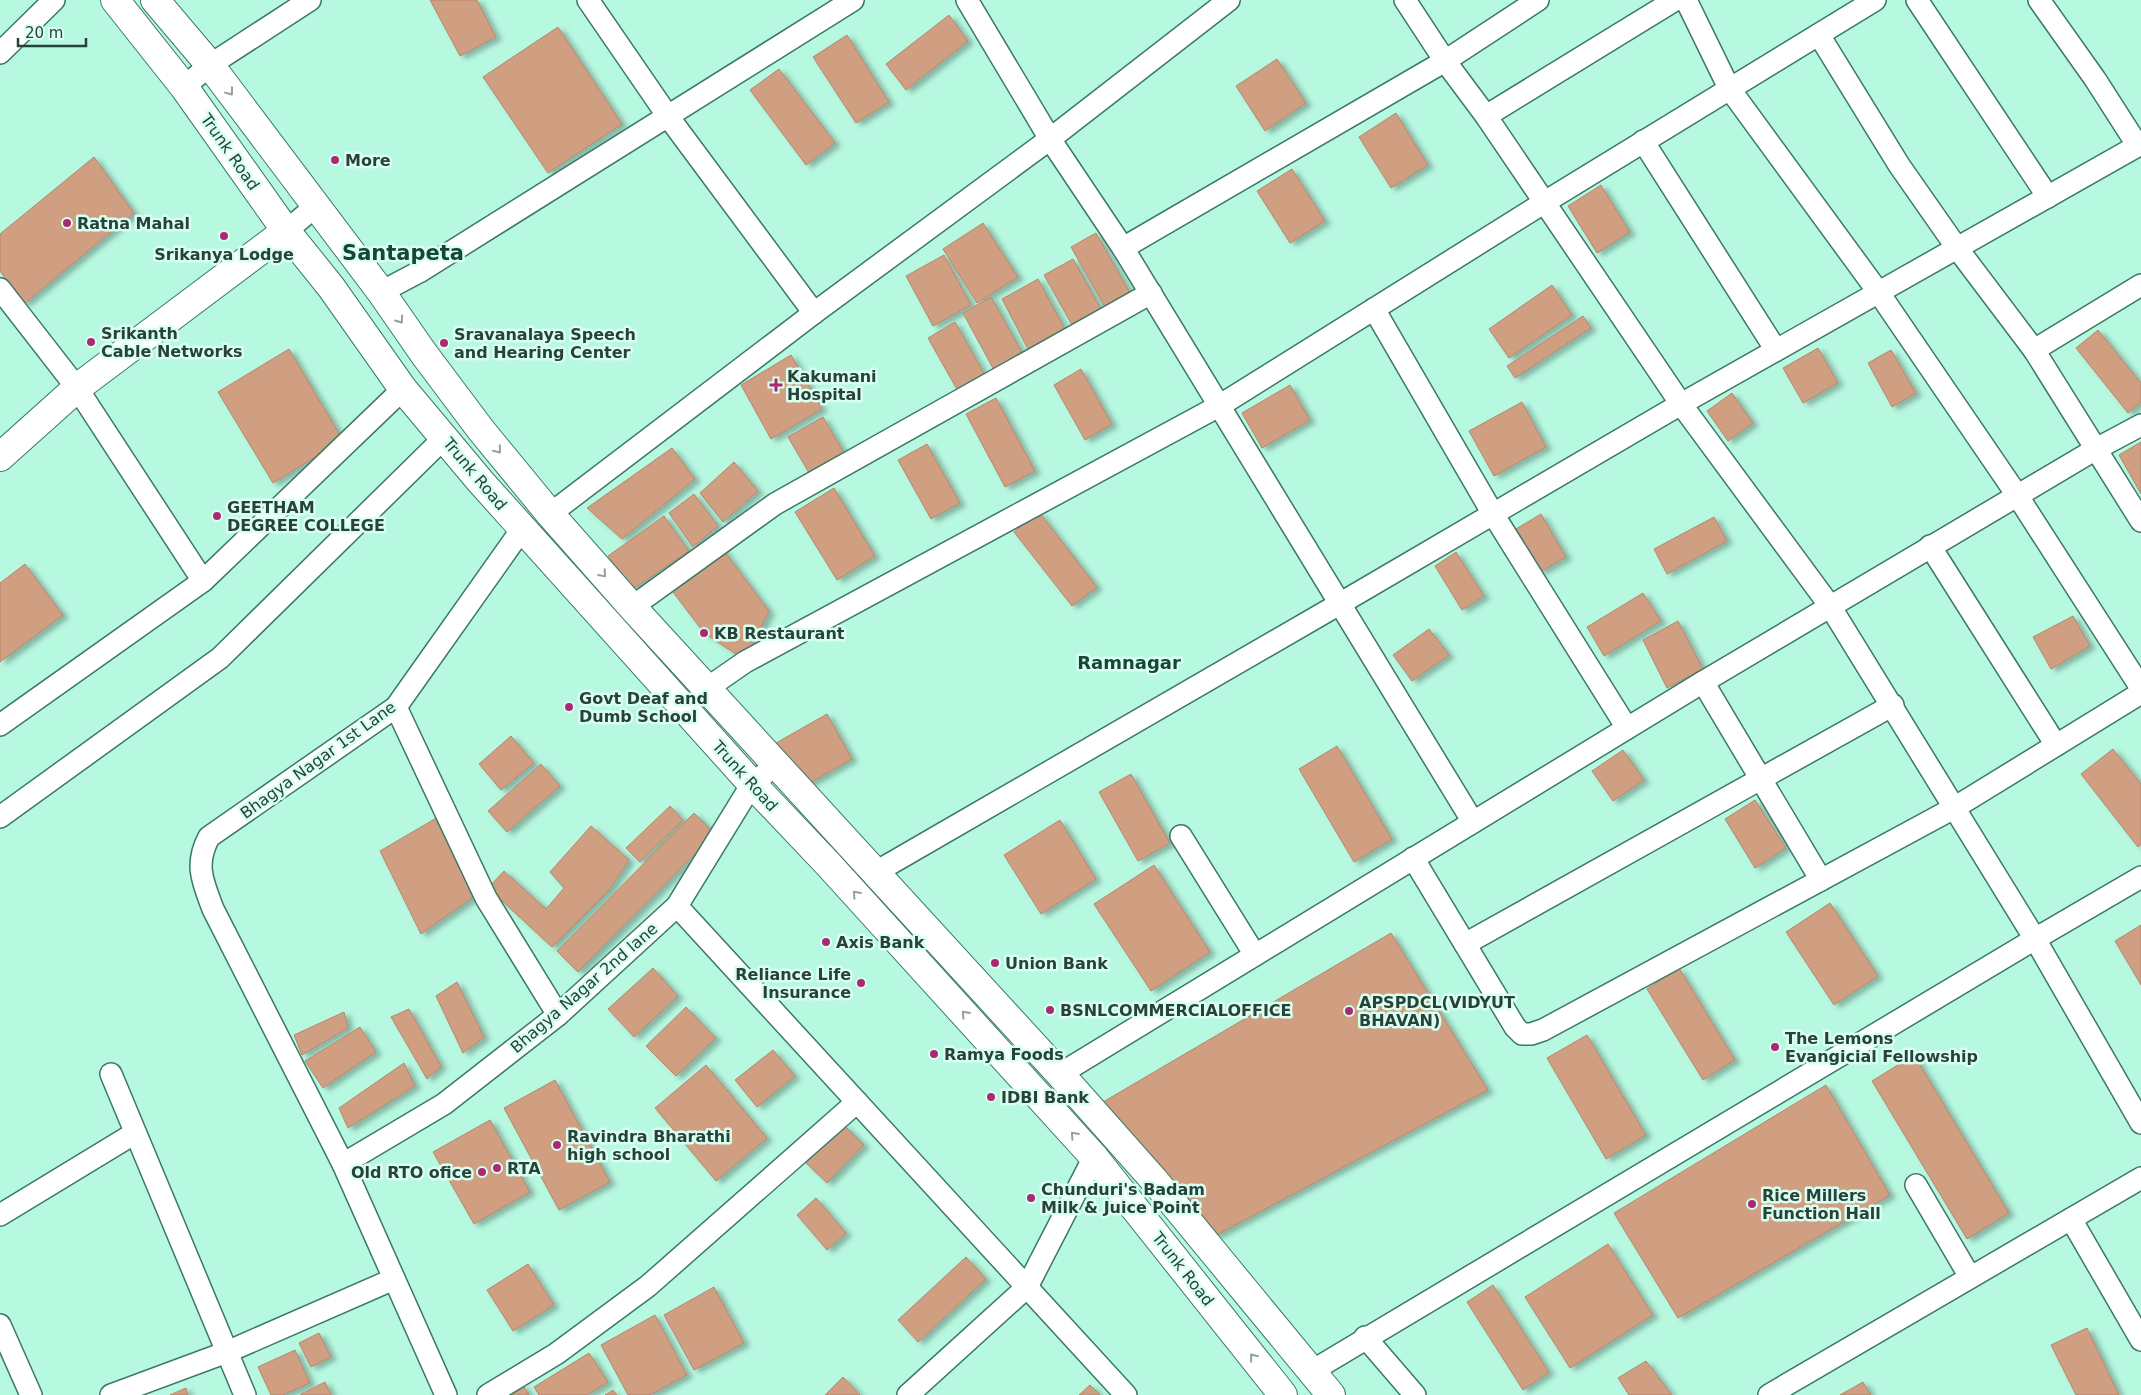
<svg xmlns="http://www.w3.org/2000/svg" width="2141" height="1395" font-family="'DejaVu Sans',sans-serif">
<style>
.building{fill:#d09e81;stroke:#b7866a;filter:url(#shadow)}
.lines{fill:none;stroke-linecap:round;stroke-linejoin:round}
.street-casing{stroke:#3b7966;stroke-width:24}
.secondary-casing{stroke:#3b7966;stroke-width:30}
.street{stroke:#fff;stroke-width:21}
.secondary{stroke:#fff;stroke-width:28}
.oneway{stroke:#94a09c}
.poi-dot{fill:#ab2873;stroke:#d9fff1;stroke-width:2}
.labels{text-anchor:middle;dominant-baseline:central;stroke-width:5;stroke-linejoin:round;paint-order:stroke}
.street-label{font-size:16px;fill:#28423a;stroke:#d9fff1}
.poi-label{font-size:16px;font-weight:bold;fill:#28423a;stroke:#d9fff1;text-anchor:start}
.neighbourhood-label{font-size:18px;font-weight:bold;fill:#154638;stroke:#d9fff1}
.district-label{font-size:21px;font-weight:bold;fill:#154638;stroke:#d9fff1}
</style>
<defs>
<filter id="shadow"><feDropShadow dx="5.5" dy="3" stdDeviation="2.5" flood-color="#0004"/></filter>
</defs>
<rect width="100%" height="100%" fill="#b7f8e1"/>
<g class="building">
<polygon points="430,0 477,0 496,37 460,56"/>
<polygon points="949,15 968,41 906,90 886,64"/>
<polygon points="558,27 622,124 548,173 483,77"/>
<polygon points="847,35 889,102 856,123 813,57"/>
<polygon points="1277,59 1306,103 1265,131 1236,86"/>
<polygon points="779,69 835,143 806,165 750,90"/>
<polygon points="1396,113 1428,165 1391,188 1359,137"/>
<polygon points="94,157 134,213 24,304 0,271 0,234"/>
<polygon points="1292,169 1325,221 1290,243 1257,191"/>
<polygon points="1601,185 1630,232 1597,253 1568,206"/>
<polygon points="983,223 1018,277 977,303 943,249"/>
<polygon points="1096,233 1130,293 1105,307 1071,247"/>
<polygon points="944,255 971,305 933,326 906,276"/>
<polygon points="1073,259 1101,309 1072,325 1044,275"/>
<polygon points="1038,279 1065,329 1028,349 1002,299"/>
<polygon points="1552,285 1572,315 1509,358 1489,329"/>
<polygon points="991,297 1024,356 995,372 963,313"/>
<polygon points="1583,316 1591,328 1515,378 1507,366"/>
<polygon points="955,322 986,377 959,393 928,338"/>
<polygon points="2098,330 2141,383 2141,402 2128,413 2076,348"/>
<polygon points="1818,348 1838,383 1803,403 1783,368"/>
<polygon points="289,349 343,440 273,483 218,392"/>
<polygon points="1891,350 1916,393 1892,407 1868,363"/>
<polygon points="791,355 822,409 771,439 741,385"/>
<polygon points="1081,369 1112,424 1085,440 1054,385"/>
<polygon points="1290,385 1310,420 1262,448 1242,413"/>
<polygon points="1732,393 1753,423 1728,441 1707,411"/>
<polygon points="996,398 1035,471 1005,487 966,414"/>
<polygon points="1522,402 1546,447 1494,476 1469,431"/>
<polygon points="823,417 847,458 812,478 788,437"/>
<polygon points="2141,442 2141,494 2119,455"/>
<polygon points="927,444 960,503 931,519 898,460"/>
<polygon points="672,448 695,479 622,539 587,508"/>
<polygon points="734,462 758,491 723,522 700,493"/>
<polygon points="834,488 875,556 837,580 795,512"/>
<polygon points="694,494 718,526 693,547 669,513"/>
<polygon points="1039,512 1097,587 1072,606 1014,532"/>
<polygon points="1541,514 1566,557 1540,572 1516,529"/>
<polygon points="664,516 689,551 633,589 608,556"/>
<polygon points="1714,517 1727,541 1667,574 1654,549"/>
<polygon points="719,544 769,611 745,660 704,633 667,584"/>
<polygon points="1456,552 1484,596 1462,610 1435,566"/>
<polygon points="25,564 63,615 0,662 0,583"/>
<polygon points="1643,593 1661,621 1604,656 1587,627"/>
<polygon points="2073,616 2090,646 2051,669 2033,637"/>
<polygon points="1678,621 1703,669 1667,688 1643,640"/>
<polygon points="1429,629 1449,655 1412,681 1393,655"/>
<polygon points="827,714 852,759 801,788 776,743"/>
<polygon points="511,736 534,763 501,790 479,764"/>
<polygon points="1337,746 1392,839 1354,862 1299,769"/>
<polygon points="2113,749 2141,784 2141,844 2138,847 2081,774"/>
<polygon points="1623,750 1644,780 1613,801 1592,771"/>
<polygon points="541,764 560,786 507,832 488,811"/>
<polygon points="1131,774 1170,843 1138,861 1099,792"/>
<polygon points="1755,800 1786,848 1755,868 1725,819"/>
<polygon points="670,806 683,820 640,862 626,848"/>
<polygon points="694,813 715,834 578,972 557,951"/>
<polygon points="438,817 475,896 421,934 380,851"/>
<polygon points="1060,820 1096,879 1041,914 1004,855"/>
<polygon points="591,826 629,860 609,890 552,947 488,888 504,871 546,909 564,888 550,872"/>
<polygon points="1154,865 1210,952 1151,991 1094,904"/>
<polygon points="1830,903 1878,976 1834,1005 1786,932"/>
<polygon points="2141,925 2141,985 2115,941"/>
<polygon points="1391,933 1488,1090 1215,1236 1103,1102"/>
<polygon points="653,968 678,996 634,1037 608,1009"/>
<polygon points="1679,968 1735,1060 1703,1080 1647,989"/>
<polygon points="457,982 484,1037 463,1053 436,996"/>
<polygon points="686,1007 716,1038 676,1076 646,1046"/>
<polygon points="409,1009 441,1066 427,1079 391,1017"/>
<polygon points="344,1012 348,1028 302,1055 294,1035"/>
<polygon points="360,1027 376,1052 323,1088 305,1061"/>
<polygon points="1587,1035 1646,1135 1606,1159 1547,1058"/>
<polygon points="773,1050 795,1076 757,1107 735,1080"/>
<polygon points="1914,1055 2009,1213 1967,1239 1872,1081"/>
<polygon points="404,1063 415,1086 348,1128 339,1108"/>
<polygon points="706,1065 767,1138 716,1181 655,1108"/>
<polygon points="555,1080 610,1182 559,1210 504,1108"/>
<polygon points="1826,1085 1890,1195 1678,1318 1614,1213"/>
<polygon points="490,1120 530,1192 474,1224 433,1152"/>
<polygon points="844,1125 864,1145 827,1183 806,1163"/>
<polygon points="816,1198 846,1233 827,1250 797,1215"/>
<polygon points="1608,1244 1653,1315 1570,1368 1525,1297"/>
<polygon points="966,1257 986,1279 918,1342 898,1320"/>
<polygon points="528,1264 554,1305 513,1331 487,1290"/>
<polygon points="1493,1285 1549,1372 1523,1390 1467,1302"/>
<polygon points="714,1287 744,1343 694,1370 664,1315"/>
<polygon points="655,1315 687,1375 650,1395 628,1395 601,1345"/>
<polygon points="2087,1328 2119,1395 2076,1395 2051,1345"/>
<polygon points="319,1333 331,1357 311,1367 299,1343"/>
<polygon points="295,1350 310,1383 283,1395 271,1395 258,1367"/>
<polygon points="589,1353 608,1382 587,1395 539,1395 534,1387"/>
<polygon points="1646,1361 1672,1395 1629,1395 1618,1378"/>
<polygon points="843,1377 860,1395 825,1395"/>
<polygon points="325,1382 331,1395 301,1395 301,1394"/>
<polygon points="1863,1382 1871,1395 1840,1395"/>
<polygon points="523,1385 529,1395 506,1395"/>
<polygon points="1090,1385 1100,1395 1079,1395"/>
<polygon points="186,1388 188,1395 170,1395"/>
<polygon points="613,1390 617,1395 605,1395"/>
</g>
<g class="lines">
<defs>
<g id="street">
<polyline points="588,0 667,115 814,313"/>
<polyline points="967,0 1050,139 1123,248 1473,822"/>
<polyline points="1405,0 1445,61 1486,116 1681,404 1830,606 2035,939 2141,1123"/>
<polyline points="1686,0 1729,88 1879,293 2017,495 2141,688"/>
<polyline points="1917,0 2048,197"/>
<polyline points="2039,0 2095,79 2138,146"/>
<polyline points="1819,35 1899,165 1957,248 2034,350 2141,521"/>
<polyline points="0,53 54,0"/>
<polyline points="184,87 210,65 310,0"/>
<polyline points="1486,116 1675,0"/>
<polyline points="1643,141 1776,350"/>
<polyline points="286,231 316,206"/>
<polyline points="1123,248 1445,61 1538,0"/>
<polyline points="0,289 77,388 203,581"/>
<polyline points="381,292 419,272 853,0"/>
<polyline points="1374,309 1493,514 1627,728"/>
<polyline points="2034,350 2141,285"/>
<polyline points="550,514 814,313 1050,139 1229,0"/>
<polyline points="1930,546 2056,745"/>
<polyline points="632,607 775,504 1151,293"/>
<polyline points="1703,682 1821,880"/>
<polyline points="706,689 745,662 1219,406 1545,202 1875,0"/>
<polyline points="396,707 486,898 558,1015"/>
<polyline points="0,725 203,581 403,389"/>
<polyline points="0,817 220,658 444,438"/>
<polyline points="1181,836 1255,955"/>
<polyline points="1413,858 1515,1027 1522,1034 1531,1034 1543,1030 1954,808 2141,693"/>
<polyline points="876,872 1341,603 1681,404 2141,144"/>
<polyline points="677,906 1126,1395"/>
<polyline points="1465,944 1893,705"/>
<polyline points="111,1074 245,1395"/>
<polyline points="1060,1074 1703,682 2096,449 2141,425"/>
<polyline points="343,1164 444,1104 558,1015 677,906 752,784 777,764"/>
<polyline points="1916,1185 1970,1277"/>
<polyline points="0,1215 135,1133"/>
<polyline points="2071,1219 2141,1340"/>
<polyline points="0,1325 31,1395"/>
<polyline points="1365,1337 1415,1395"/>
<polyline points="1312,1371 2035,939 2141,877"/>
<polyline points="111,1395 227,1352 394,1279"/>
<path d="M446,1395L343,1164L213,909C203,882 194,865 209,837L396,707L522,529"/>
<polyline points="488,1395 556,1354 648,1286 857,1102"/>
<polyline points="908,1395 1027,1287 1094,1157"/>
<polyline points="1769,1395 2141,1178"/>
</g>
<g id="secondary">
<polyline points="115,0 184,87 286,231 331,287 403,389 480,481 752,784 828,864 1094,1157 1283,1395"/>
<polyline points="155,0 210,65 381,292 424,354 481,430 550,514 632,607 1060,1074 1154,1180 1331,1395"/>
<polyline points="0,457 77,388 286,231"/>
</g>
</defs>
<use href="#street" class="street-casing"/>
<use href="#secondary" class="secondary-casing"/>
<use href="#street" class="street"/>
<use href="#secondary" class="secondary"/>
</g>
<defs><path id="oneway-chevron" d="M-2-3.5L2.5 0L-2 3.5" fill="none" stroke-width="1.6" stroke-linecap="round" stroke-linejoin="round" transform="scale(1.25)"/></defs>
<g class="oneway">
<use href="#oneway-chevron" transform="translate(230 92) rotate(53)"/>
<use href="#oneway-chevron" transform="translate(400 320) rotate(55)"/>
<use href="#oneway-chevron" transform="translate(498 450) rotate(51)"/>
<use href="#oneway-chevron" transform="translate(603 574) rotate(49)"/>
<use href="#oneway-chevron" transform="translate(856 894) rotate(-132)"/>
<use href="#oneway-chevron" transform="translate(965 1014) rotate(-132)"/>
<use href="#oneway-chevron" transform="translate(1074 1135) rotate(-132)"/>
<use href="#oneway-chevron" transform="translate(1253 1357) rotate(-128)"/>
</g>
<g class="poi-dot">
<circle cx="335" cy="160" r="5"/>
<circle cx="67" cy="223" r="5"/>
<circle cx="224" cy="236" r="5"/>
<circle cx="91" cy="342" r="5"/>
<circle cx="444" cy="343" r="5"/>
<path d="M773.5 377.5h5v5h5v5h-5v5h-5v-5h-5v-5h5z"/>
<circle cx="217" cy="516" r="5"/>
<circle cx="704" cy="633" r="5"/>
<circle cx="569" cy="707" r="5"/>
<circle cx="826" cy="942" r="5"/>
<circle cx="995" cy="963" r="5"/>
<circle cx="861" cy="983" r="5"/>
<circle cx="1050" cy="1010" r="5"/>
<circle cx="1349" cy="1011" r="5"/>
<circle cx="1775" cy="1047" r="5"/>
<circle cx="934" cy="1054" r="5"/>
<circle cx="991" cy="1097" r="5"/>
<circle cx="557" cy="1145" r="5"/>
<circle cx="497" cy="1168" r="5"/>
<circle cx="482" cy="1172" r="5"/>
<circle cx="1031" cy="1198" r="5"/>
<circle cx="1752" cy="1204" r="5"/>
</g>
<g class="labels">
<g class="street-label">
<text transform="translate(230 152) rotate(55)">Trunk Road</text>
<text transform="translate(475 474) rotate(50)">Trunk Road</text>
<text transform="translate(318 760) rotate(-36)">Bhagya Nagar 1st Lane</text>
<text transform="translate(745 776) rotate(48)">Trunk Road</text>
<text transform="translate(584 988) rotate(-41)">Bhagya Nagar 2nd lane</text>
<text transform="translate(1183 1269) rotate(52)">Trunk Road</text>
</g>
<g class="poi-label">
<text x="345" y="160">More</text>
<text x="77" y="223">Ratna Mahal</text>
<text x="224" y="254" text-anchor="middle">Srikanya Lodge</text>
<text x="101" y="333">Srikanth<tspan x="101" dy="18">Cable Networks</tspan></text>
<text x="454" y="334">Sravanalaya Speech<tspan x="454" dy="18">and Hearing Center</tspan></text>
<text x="787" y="376">Kakumani<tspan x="787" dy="18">Hospital</tspan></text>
<text x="227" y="507">GEETHAM<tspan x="227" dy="18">DEGREE COLLEGE</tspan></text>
<text x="714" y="633">KB Restaurant</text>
<text x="579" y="698">Govt Deaf and<tspan x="579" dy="18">Dumb School</tspan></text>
<text x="836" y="942">Axis Bank</text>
<text x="1005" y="963">Union Bank</text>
<text x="851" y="974" text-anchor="end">Reliance Life<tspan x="851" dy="18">Insurance</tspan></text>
<text x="1359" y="1002">APSPDCL(VIDYUT<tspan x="1359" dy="18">BHAVAN)</tspan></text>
<text x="1060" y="1010">BSNLCOMMERCIALOFFICE</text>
<text x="1785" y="1038">The Lemons<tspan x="1785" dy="18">Evangicial Fellowship</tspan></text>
<text x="944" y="1054">Ramya Foods</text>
<text x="1001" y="1097">IDBI Bank</text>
<text x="567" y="1136">Ravindra Bharathi<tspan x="567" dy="18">high school</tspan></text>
<text x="507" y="1168">RTA</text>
<text x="472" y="1172" text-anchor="end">Old RTO ofice</text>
<text x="1041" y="1189">Chunduri's Badam<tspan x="1041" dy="18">Milk &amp; Juice Point</tspan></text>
<text x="1762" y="1195">Rice Millers<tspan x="1762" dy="18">Function Hall</tspan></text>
</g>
<g class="neighbourhood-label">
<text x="1129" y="662">Ramnagar</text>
</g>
<g class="district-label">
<text x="403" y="253">Santapeta</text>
</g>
</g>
<path d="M18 38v8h68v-8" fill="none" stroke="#28423a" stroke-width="2.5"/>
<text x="25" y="38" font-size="15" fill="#28423a" stroke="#d9fff1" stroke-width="4" paint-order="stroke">20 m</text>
</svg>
